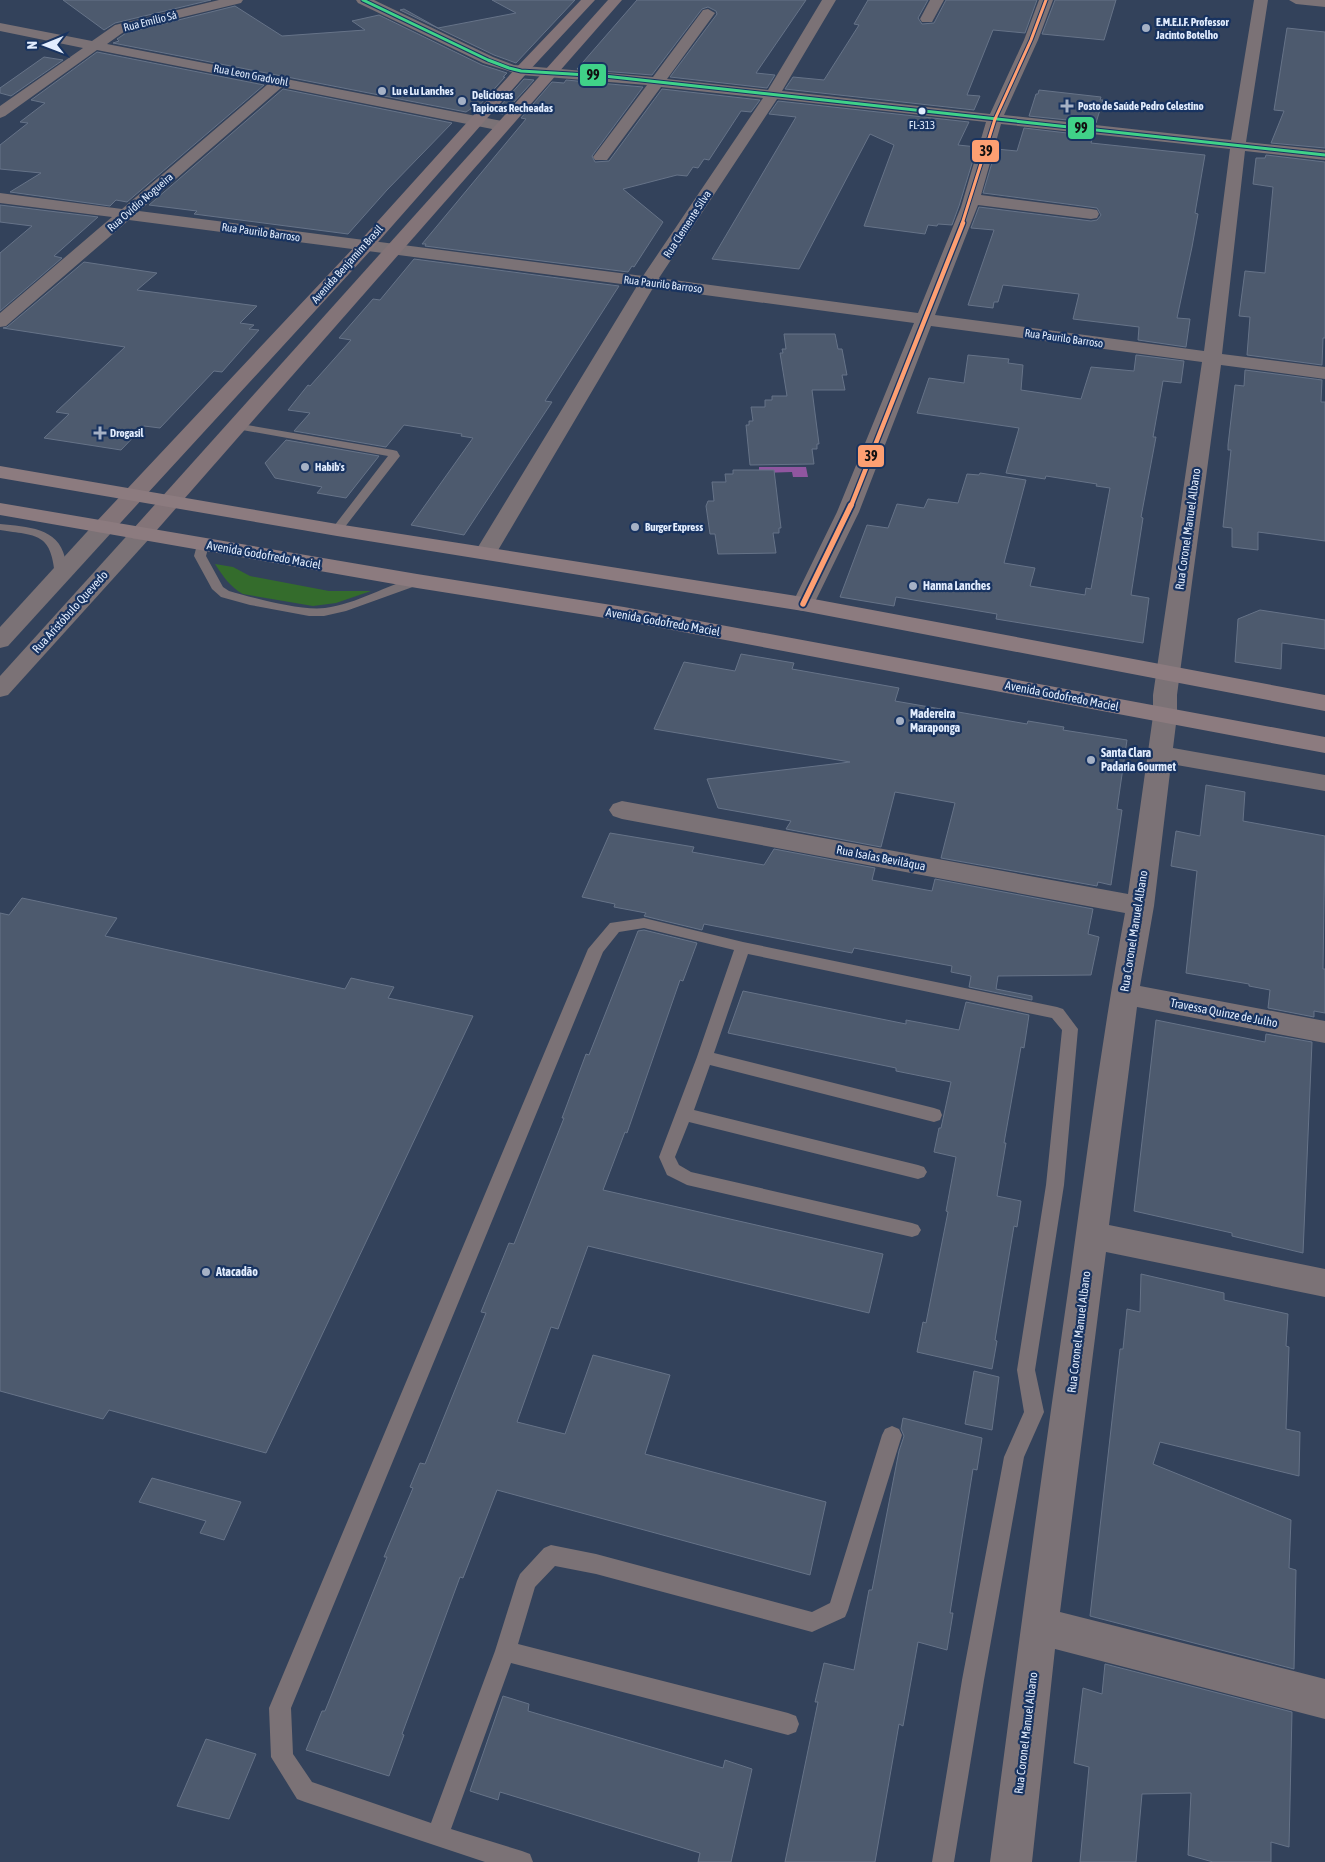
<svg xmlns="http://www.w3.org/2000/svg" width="1325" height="1862" font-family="'Asap Condensed',sans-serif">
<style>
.green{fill:#346c2c}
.water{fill:#9056a0}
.building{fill:#4d5a6e;stroke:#667388}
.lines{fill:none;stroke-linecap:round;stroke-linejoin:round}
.service{fill:#7b7276;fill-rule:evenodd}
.minor{fill:#7b7276;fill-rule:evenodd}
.secondary{fill:#837478;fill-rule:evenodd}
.primary{fill:#8c7b7f;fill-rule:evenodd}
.bus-1-casing{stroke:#183360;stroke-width:5}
.bus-2-far2-casing{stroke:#183360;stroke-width:5}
.bus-2-far1-casing{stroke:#183360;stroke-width:7}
.bus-2-casing{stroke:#183360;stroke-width:9}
.bus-1{stroke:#40d288;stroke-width:3}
.bus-2-far2{stroke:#fd9f72;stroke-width:3}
.bus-2-far1{stroke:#fd9f72;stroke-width:4.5}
.bus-2{stroke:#fd9f72;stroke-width:5.5}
.poi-dot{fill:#a5b1c5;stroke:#183360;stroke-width:2}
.bus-dot{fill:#e2edfe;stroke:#183360;stroke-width:2}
.labels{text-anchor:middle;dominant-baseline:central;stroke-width:4.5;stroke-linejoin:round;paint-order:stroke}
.far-street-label{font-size:11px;fill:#e2edfe;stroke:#183360}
.far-poi-label{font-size:11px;font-weight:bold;fill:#e2edfe;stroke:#183360;text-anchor:start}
.bus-label{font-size:11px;fill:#e2edfe;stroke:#183360}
.street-label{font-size:12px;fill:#e2edfe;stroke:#183360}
.poi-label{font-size:12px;font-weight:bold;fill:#e2edfe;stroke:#183360;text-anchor:start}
.line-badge{stroke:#183360;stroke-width:2}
.pale-badge-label{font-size:14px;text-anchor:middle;font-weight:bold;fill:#111}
</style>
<rect width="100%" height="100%" fill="#33425b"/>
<path class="green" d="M215,564L233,567L250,576L329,591H371L336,603L313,606L243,594C230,587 223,576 215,564Z"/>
<polygon class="water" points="759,467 806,467 808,477 793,477 792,472 759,473"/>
<g class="building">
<polygon points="63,0 211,0 115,23 104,30"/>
<polygon points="492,0 575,0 516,63 494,55 400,10 404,9 438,28 516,13"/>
<polygon points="637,0 806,0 756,73 775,75 767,88 670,77 717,14 716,11 708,7 702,9 652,75 577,69"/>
<polygon points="868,0 928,0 918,18 922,24 934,23 946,0 1037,0 1025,33 993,30 967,95 980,96 974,110 785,89 793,77 824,80 859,25 854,24"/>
<polygon points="1055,0 1116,0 1104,40 1042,34"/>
<polygon points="235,6 282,36 365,30 352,21 379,15 482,65 507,73 503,77 505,77 476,109 472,108 466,112 113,43 119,41 117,39 126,33"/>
<polygon points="1287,28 1325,32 1325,148 1271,143 1284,111 1274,110"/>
<polygon points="97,52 264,85 127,202 116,200 110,206 10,192 41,173 0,169 0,145 28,123 20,122 45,103 31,100"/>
<polygon points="44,57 63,60 11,96 0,93 0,88"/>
<polygon points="524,79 534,80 503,114 494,113"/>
<polygon points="566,80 643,87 592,156 595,162 609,161 662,89 760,100 751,112 741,111 709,160 704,159 698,168 693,167 687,176 677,175 623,189 663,222 634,267 632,266 628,272 425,246 426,244 422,244 526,119 521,118 552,82 564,83"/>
<polygon points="283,89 452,123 387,190 348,234 194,214 197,211 149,205"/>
<polygon points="1039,90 1101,97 1100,100 1103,100 1096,123 1029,116 1036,94 1038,94"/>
<polygon points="778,101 969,122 958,145 977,147 959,206 952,225 938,224 937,226 928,225 925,234 864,226 894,145 870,134 799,269 712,259 796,117 769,114"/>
<polygon points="1024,128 1093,136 1091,143 1205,155 1195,213 1198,214 1192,247 1177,318 1190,319 1186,347 1138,340 1139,327 1073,319 1079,294 1003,285 998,302 994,302 993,308 968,305 994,230 971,228 979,207 1091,221 1097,220 1101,215 1097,208 983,193 996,149 1017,151"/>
<polygon points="1266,155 1325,162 1325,338 1323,338 1322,365 1247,355 1250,317 1239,316 1245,271 1265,273 1273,187 1253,184 1256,158 1265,158"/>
<polygon points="0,205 98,217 54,256 62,258 0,311 0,253 32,226 0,222"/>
<polygon points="414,259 619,286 545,401 552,402 464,535 411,525 473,438 461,436 462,434 404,425 386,447 294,431 310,413 288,410 308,385 310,386 351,340 339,338 373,299 380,300"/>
<polygon points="84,262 157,273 137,290 257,306 240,323 254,325 249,329 259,330 222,372 214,371 160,428 144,426 121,450 44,438 69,414 56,412 125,347 3,328 7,327"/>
<polygon points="784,334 835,334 838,349 842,349 847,375 842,375 845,390 812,390 819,444 817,444 817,449 812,449 814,464 750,465 746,425 749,425 749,421 753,421 751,407 765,407 765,400 772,400 772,396 787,396 780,353 783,353 782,349 786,349"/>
<polygon points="968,355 1009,359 1008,363 1023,365 1021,390 1081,399 1091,367 1134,371 1136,355 1184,361 1181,383 1163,381 1153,437 1156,437 1141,517 1143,518 1131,595 1149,598 1143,643 996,619 997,614 896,597 894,606 840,597 867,525 888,528 897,504 924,508 928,499 958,503 967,474 979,475 980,473 1026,480 1004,563 1035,568 1030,586 1085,595 1086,588 1091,589 1110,488 1096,486 1097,484 1046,476 1045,479 1006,473 1019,428 917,413 929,378 964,383"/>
<polygon points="1245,370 1322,380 1321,402 1325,402 1325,541 1258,532 1258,550 1232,547 1232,528 1223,527 1231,450 1228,450 1228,445 1235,385 1244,386"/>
<polygon points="286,440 379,456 346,498 317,493 322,487 275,478 265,463"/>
<polygon points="733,470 774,470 781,528 779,528 779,533 773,533 776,553 718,554 715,534 710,534 706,506 708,501 714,501 712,482 726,482 725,474 733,474"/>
<polygon points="1260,610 1325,620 1325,649 1282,643 1281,669 1235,662 1238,619"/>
<polygon points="741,654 794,663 792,669 899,688 895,701 1027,724 1028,721 1064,727 1063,730 1127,740 1117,809 1122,810 1111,885 1098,882 1097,886 941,858 955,803 895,792 881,847 786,829 791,821 718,808 707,779 850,762 654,729 684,662 735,671"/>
<polygon points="1206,785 1245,792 1243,821 1325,836 1323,969 1325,969 1325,1013 1314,1011 1314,1017 1268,1008 1270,990 1249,986 1249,984 1186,973 1197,871 1171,866 1176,831 1200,836"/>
<polygon points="610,833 694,847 692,852 764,865 774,849 875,868 872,880 932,891 935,879 1093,909 1088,934 1099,937 1091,975 998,976 996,989 1032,996 1032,1000 969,987 971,976 951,972 952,966 854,948 852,953 704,924 702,930 644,916 646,913 614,907 615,904 582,897"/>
<polygon points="22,898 117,918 105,936 345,989 351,978 369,982 394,987 388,998 473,1016 266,1453 109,1410 103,1419 0,1391 0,913 9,915"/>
<polygon points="644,930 697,943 683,981 680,980 627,1133 625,1132 603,1190 883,1254 869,1313 588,1246 558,1329 551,1327 517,1422 565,1434 593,1355 670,1375 645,1454 826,1502 810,1575 497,1490 463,1578 460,1577 402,1734 404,1735 389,1776 306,1750 322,1711 325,1711 387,1557 384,1557 413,1488 410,1487 420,1463 425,1464 486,1313 481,1312 509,1243 514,1244 564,1118 562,1118 586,1054 589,1055 638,931"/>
<polygon points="743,991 906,1024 906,1020 959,1030 966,1002 1029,1015 1024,1048 1021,1047 1004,1143 1006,1143 997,1196 1021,1201 1017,1227 1014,1226 995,1340 997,1341 992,1369 917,1352 923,1322 926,1323 948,1212 946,1211 956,1157 934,1152 939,1128 941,1128 951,1082 896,1071 896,1068 728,1033"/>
<polygon points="1156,1020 1265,1042 1266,1034 1312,1042 1303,1253 1232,1236 1232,1233 1134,1211"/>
<polygon points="1141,1274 1224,1293 1224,1300 1288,1314 1286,1346 1289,1347 1286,1429 1300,1432 1299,1476 1160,1442 1153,1464 1291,1520 1289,1568 1296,1570 1294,1669 1090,1616 1120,1349 1123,1349 1127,1309 1140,1312"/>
<polygon points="974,1371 999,1377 992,1430 965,1424"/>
<polygon points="903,1418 982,1438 977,1470 973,1469 950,1613 953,1613 947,1650 918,1642 903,1726 899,1724 875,1862 785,1862 818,1702 815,1702 824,1663 854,1670 869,1590 872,1590 899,1451 904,1436 901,1429"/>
<polygon points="152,1478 241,1502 224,1540 200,1533 206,1521 139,1502"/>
<polygon points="1105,1664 1292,1712 1289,1847 1271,1842 1271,1862 1213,1862 1188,1855 1191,1793 1142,1794 1136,1862 1080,1862 1089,1767 1074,1763 1083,1688 1102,1694"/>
<polygon points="503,1696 529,1704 528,1711 723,1768 725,1760 752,1769 731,1862 698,1862 700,1853 500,1792 498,1800 470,1791"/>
<polygon points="206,1739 256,1754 229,1819 177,1806"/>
</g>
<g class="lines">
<g class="service">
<polygon points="235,423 393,450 397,451 400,456 341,532 337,533 331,530 388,456 231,428 230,426"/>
<path d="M0,524C27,527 58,527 65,558C67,564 68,572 65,578L61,579L55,575C51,532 37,536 0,530Z"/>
<path d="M203,541L209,545L206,556L223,587L229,591C254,598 300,611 325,608C357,604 386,585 417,577L423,581L421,584L346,611L324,616H309L250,605L221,597L212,589L194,556L197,545Z"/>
<polygon points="644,918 743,942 1057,1007 1063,1009 1078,1029 1064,1185 1035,1370 1044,1412 1024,1457 984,1680 954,1862 932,1862 962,1680 1004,1457 1024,1412 1017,1370 1046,1185 1062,1030 1052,1018 748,954 714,1053 934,1108 940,1110 942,1115 940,1120 934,1122 710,1065 694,1110 918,1165 924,1167 927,1172 924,1177 918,1179 689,1122 675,1157 679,1165 691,1172 912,1223 918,1225 921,1230 918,1235 912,1237 687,1185 667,1175 659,1157 697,1057 734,950 644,928 619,932 603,952 291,1708 293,1754 312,1782 431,1823 495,1651 517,1581 520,1574 544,1548 551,1545 596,1554 812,1612 830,1603 882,1435 885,1429 892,1426 899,1429 902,1435 848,1610 845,1617 812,1632 596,1574 555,1566 535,1587 518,1644 788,1713 796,1716 799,1724 796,1732 788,1735 511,1663 451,1829 522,1851 530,1854 533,1862 485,1862 305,1802 297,1799 271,1757 269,1708 588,949 610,923"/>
</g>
<g class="minor">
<path d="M219,0H243L241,3L125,31L107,44L502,121L507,123L510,126L507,129L502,131L282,87L139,211L643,276L763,98L661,87L607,160H595L593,157L647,85L521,75L483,63L358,3L356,0H374L493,57L514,65L653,77L703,10L708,9L715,13L667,79L768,90L822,0H836L782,91L990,114L1024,40L1039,0H1053L1038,40L1004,115L1231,140L1254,0H1268L1246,142L1325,150V160L1245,151L1222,354L1325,367V379L1221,365L1177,695V716L1173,748L1325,775V791L1171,764L1154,906L1140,986L1325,1021V1043L1137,1007L1109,1225L1325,1269V1297L1106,1252L1060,1612L1325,1679V1719L1055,1649L1032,1862H990C1015,1669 1041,1477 1069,1284C1086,1161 1102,1036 1125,913L622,819L613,816L609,810L613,804L622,801L1128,894L1153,716V695L1202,362L931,326L859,512L814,604L811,609L803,611L795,609L792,604L837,512L914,323L653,288L497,552L494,557L486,559L478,557L475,552L637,286L129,220L6,326L0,327V313L112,217L0,203V193L122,209L268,84L97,50L5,116L0,118V106L83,48L0,31V23L92,41L115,25ZM777,99L986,122L961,207L918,313L659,278ZM1001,124L1230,149L1204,351L935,315L978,205L1091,219L1097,218L1099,214L1097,210L1091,209L981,195Z"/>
<polygon points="930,0 944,0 932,22 922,22 920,19"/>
<polygon points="1289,0 1325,0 1325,7 1296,4"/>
<polygon points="104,521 112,522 115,527 112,532 8,646 0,648 0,627 96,522"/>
<polygon points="141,528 149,529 152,534 149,539 8,695 0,697 0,676 133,529"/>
</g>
<g class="secondary">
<polygon points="581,0 595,0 526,74 371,250 112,532 104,533 96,532 93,527 96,522 359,242 516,68"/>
<polygon points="608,0 622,0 149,539 141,540 133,539 130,534 133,529"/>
</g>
<g class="primary">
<polygon points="0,466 337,524 803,597 1325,695 1325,711 803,611 337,536 0,478"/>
<polygon points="0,503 417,574 624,607 1325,737 1325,753 624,621 417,588 0,515"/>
</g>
<defs>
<polyline id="bus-1" points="363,0 488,60 509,68 521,71 604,76 1325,155"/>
<polyline id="bus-2-far2" points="962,224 995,119 1031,40 1046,0"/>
<polyline id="bus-2-far1" points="851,506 963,223"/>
<polyline id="bus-2" points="803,604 851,505"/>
</defs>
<use href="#bus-1" class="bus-1-casing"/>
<use href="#bus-2-far2" class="bus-2-far2-casing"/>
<use href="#bus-2-far1" class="bus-2-far1-casing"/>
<use href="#bus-2" class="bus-2-casing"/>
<use href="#bus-1" class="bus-1"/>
<use href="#bus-2-far2" class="bus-2-far2"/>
<use href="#bus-2-far1" class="bus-2-far1"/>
<use href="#bus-2" class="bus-2"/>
</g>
<g class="poi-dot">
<circle cx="1146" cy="28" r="5"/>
<circle cx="382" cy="91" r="5"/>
<circle cx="462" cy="101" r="5"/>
<path d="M1064.5 98.5h5v5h5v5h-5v5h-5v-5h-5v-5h5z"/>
<path d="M97.5 425.5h5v5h5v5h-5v5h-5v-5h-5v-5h5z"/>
<circle cx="305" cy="467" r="5"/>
<circle cx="635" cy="527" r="5"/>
<circle cx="913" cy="586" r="5"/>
<circle cx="900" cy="721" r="5"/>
<circle cx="1091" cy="760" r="5"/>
<circle cx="206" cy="1272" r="5"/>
</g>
<circle class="bus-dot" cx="922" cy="111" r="4.5"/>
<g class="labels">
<g class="far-street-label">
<text transform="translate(150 21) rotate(-14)">Rua Emílio Sá</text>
<text transform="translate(251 75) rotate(11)">Rua Leon Gradvohl</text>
<text transform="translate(140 202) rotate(-41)">Rua Ovídio Nogueira</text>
<text transform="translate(687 224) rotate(-57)">Rua Clemente Silva</text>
<text transform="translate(261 232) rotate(8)">Rua Paurilo Barroso</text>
<text transform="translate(347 264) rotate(-48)">Avenida Benjamim Brasil</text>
<text transform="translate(663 284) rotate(7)">Rua Paurilo Barroso</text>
<text transform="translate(1064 338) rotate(8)">Rua Paurilo Barroso</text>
</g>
<g class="far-poi-label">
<text x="1156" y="22">E.M.E.I.F. Professor<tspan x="1156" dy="13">Jacinto Botelho</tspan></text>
<text x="392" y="91">Lu e Lu Lanches</text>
<text x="472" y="95">Deliciosas<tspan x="472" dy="13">Tapiocas Recheadas</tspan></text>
<text x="1078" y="106">Posto de Saúde Pedro Celestino</text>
<text x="110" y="433">Drogasil</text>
<text x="315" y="467">Habib's</text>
<text x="645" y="527">Burger Express</text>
</g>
<g class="bus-label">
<text x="922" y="125">FL-313</text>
</g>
<g class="street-label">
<text transform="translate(1188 529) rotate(-82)">Rua Coronel Manuel Albano</text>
<text transform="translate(264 555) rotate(10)">Avenida Godofredo Maciel</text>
<text transform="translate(70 612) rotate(-48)">Rua Aristóbulo Quevedo</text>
<text transform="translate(663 622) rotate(10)">Avenida Godofredo Maciel</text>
<text transform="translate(1062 696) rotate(11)">Avenida Godofredo Maciel</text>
<text transform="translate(881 858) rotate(11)">Rua Isaías Beviláqua</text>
<text transform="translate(1134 931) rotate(-81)">Rua Coronel Manuel Albano</text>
<text transform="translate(1224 1013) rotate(11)">Travessa Quinze de Julho</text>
<text transform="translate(1079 1332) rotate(-83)">Rua Coronel Manuel Albano</text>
<text transform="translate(1026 1733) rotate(-83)">Rua Coronel Manuel Albano</text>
</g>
<g class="poi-label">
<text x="923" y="586">Hanna Lanches</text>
<text x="910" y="714">Madereira<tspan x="910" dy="14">Maraponga</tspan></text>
<text x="1101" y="753">Santa Clara<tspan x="1101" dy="14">Padaria Gourmet</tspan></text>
<text x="216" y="1272">Atacadão</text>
</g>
</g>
<g class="line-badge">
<rect x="579" y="63" width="28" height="24" rx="5" fill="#40d288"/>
<rect x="1067" y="116" width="28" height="24" rx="5" fill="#40d288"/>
<rect x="971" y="139" width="29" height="24" rx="5" fill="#fd9f72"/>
<rect x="857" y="444" width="28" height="24" rx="5" fill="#fd9f72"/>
</g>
<g class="pale-badge-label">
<text x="593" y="80">99</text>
<text x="1081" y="133">99</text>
<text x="986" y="156">39</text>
<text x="871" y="461">39</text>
</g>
<g transform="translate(45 45) rotate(269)" stroke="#183360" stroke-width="4" paint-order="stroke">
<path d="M0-4L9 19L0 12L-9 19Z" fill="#e2edfe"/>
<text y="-8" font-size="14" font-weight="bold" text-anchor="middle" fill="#e2edfe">N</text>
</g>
</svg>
